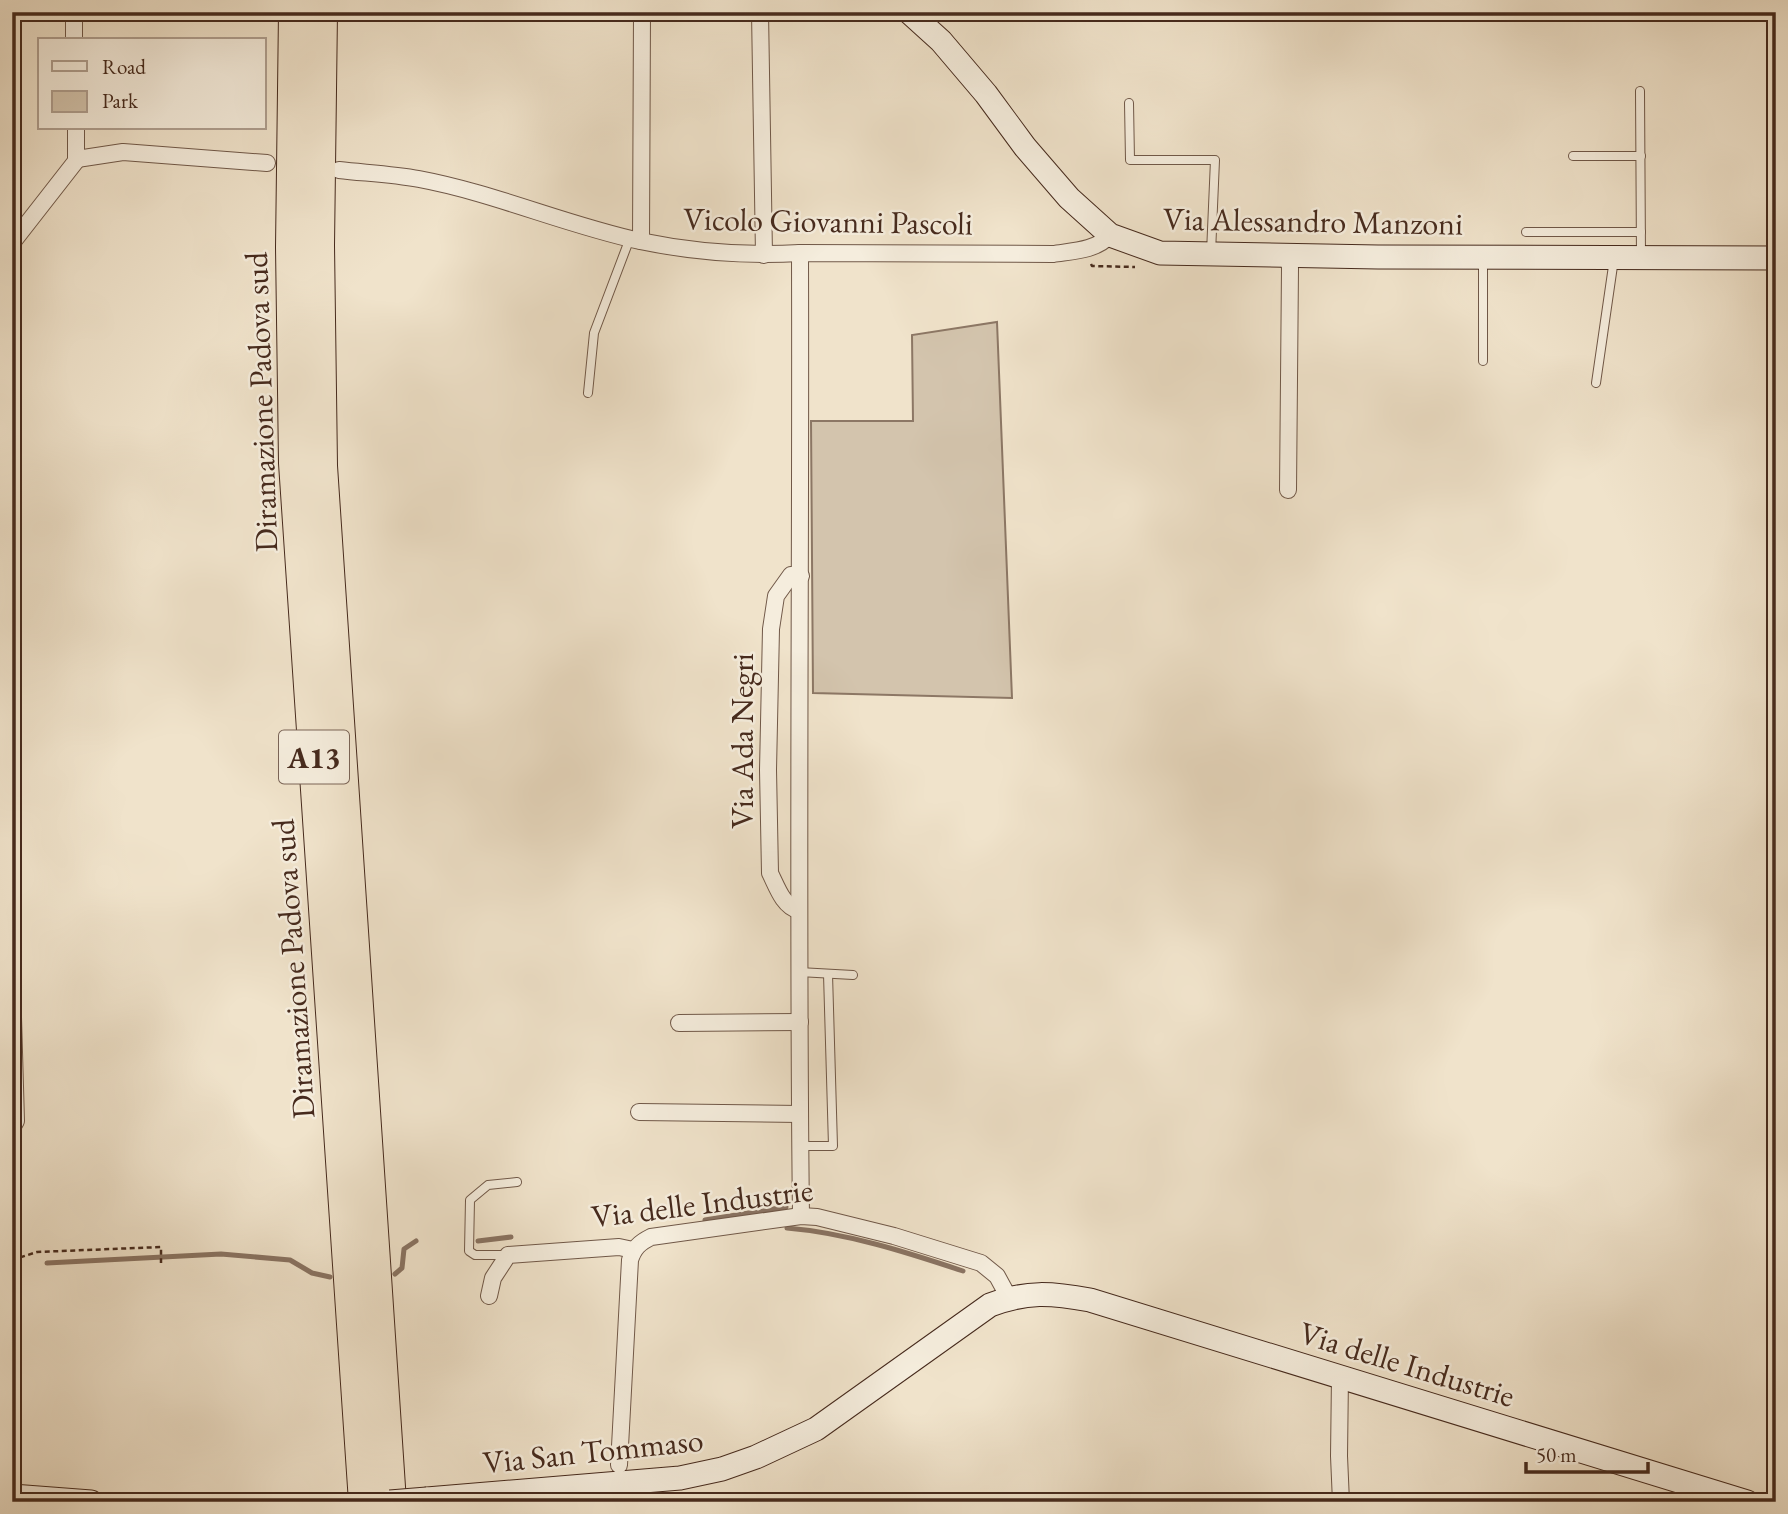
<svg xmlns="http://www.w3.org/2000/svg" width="1788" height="1514" font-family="'EB Garamond',serif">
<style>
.green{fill:#d3c4ad;stroke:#8c7765;stroke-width:2}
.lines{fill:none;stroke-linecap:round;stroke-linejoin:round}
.stream{stroke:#897362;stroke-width:5}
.lane-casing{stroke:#705848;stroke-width:10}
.street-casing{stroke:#705848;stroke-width:18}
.secondary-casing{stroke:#462a1d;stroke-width:25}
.highway-casing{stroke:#462a1d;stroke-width:32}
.path{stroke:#462a1d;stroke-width:2.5;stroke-dasharray:5 3.5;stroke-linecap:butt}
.lane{stroke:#f5eddd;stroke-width:8}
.street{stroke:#f5eddd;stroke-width:16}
.secondary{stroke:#f5eddd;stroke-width:23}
.highway{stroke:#f0e3cb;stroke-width:30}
.secondary-bridge-casing{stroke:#462a1d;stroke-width:25;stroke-linecap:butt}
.secondary-bridge{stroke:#f5eddd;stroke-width:23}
.labels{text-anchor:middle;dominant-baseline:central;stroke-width:5;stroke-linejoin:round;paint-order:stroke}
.shield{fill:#f5eddd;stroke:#7a6457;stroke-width:2}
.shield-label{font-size:30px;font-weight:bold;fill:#462a1d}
.street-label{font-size:32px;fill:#462a1d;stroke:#f5eddd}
</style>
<rect width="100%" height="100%" fill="#f0e3cb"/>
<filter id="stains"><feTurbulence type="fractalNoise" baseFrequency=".00286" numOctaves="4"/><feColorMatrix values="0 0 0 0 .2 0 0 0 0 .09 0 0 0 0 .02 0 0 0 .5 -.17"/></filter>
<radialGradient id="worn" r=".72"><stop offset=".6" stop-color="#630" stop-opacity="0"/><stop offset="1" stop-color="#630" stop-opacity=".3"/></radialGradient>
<polygon class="green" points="997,322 1012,698 813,693 811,421 913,421 912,335"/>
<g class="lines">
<g class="stream">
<polyline points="705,1220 786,1207"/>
<path d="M787,1228C847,1233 906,1252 963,1271"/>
<polyline points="478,1241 511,1237"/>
<polyline points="47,1263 221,1254 290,1260 312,1273 330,1277"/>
<polyline points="395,1274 402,1268 404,1249 416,1241"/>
</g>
<defs>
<g id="lane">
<polyline points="1640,91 1641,256"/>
<polyline points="1129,103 1130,160 1215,160 1211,253"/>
<polyline points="1573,156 1641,156"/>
<polyline points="1526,232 1641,232"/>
<polyline points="1481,259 1483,269 1483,361"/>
<polyline points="1596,383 1614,259"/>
<polyline points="588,393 594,333 630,238"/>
<polyline points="799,972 853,975"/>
<polyline points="801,1146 833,1146 828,974"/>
<polyline points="508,1255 475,1255 469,1251 470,1200 488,1185 517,1182"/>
</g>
<g id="street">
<polyline points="74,12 74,40"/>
<polyline points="760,12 764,255"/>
<polyline points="77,159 123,152 267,163"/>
<path d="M339,170C365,173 392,174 419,179C494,193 566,225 640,241C693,252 747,256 800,253L1053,254C1072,251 1096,251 1110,235"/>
<polyline points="641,241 642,12"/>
<polyline points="12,243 76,161 76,128"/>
<path d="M800,253C801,574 797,895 801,1216"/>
<polyline points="1288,490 1290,268 1288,256"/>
<path d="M798,910C783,906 777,887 770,873L768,770L771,629L776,596L791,575L801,576"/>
<polyline points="12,983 16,1121 12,1128"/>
<polyline points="679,1023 800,1022"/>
<polyline points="639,1112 800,1114"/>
<polyline points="489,1296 493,1278 508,1255 619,1247 633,1250"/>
<polyline points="1340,1376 1339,1456 1341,1502"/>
<path d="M619,1465L630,1260C634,1248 639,1243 651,1237L801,1216L817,1217L894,1236L981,1263L997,1276L1009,1298"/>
<polyline points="617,1502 617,1497"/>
</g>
<g id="secondary">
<polyline points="909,12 941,41 986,94 1025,147 1069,198 1110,235 1160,253 1378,257 1776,258"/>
<polyline points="12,1496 91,1502"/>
<path d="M427,1499L680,1478L722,1469L756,1457L816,1429L990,1305C1027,1291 1051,1293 1090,1300L1747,1502"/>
</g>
<g id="highway">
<polyline points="294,12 291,247 294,463 364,1502"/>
<polyline points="322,12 319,245 322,466 391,1502"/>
</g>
</defs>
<use href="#lane" class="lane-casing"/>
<use href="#street" class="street-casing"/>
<use href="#secondary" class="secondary-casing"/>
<use href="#highway" class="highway-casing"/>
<g class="path">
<polyline points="1091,264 1092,266 1135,267"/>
<polyline points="12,1260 37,1252 161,1247 161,1263"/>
</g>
<use href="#lane" class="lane"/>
<use href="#street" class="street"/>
<use href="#secondary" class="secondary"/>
<use href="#highway" class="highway"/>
<defs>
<polyline id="secondary-bridge" points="390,1502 427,1499"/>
</defs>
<use href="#secondary-bridge" class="secondary-bridge-casing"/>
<use href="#secondary-bridge" class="secondary-bridge"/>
</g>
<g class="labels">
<rect class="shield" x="279" y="730.5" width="70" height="53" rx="5"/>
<g class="shield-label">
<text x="314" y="757">A13</text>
</g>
<g class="street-label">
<text transform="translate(828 221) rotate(1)">Vicolo Giovanni Pascoli</text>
<text transform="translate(1313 221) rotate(1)">Via Alessandro Manzoni</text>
<text transform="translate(261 402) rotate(-92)">Diramazione Padova sud</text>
<text transform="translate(742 741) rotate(-90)">Via Ada Negri</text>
<text transform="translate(293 969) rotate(-94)">Diramazione Padova sud</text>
<text transform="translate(702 1203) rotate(-7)">Via delle Industrie</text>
<text transform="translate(1407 1364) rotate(17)">Via delle Industrie</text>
<text transform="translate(593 1451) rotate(-6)">Via San Tommaso</text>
</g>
</g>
<rect width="1788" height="1514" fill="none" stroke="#f0e3cb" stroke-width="42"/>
<rect x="14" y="14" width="1760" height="1486" fill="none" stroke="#462a1d" stroke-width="3.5"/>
<rect x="21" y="21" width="1746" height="1472" fill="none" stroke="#462a1d" stroke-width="2"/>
<rect x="38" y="38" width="228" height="91" fill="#f5eddd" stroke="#af9f90" stroke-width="2"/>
<rect x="52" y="61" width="35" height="10" fill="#f5eddd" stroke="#af9f90" stroke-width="2"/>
<text x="102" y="74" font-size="21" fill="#462a1d">Road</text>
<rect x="52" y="91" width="35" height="21" fill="#d3c4ad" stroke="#af9f90" stroke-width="2"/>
<text x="102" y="108" font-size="21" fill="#462a1d">Park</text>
<path d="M1526 1462v10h122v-10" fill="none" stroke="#462a1d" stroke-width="3.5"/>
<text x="1536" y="1462" font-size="21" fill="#462a1d" stroke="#f5eddd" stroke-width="5" paint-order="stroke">50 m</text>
<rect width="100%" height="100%" filter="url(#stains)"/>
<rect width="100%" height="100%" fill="url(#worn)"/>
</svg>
